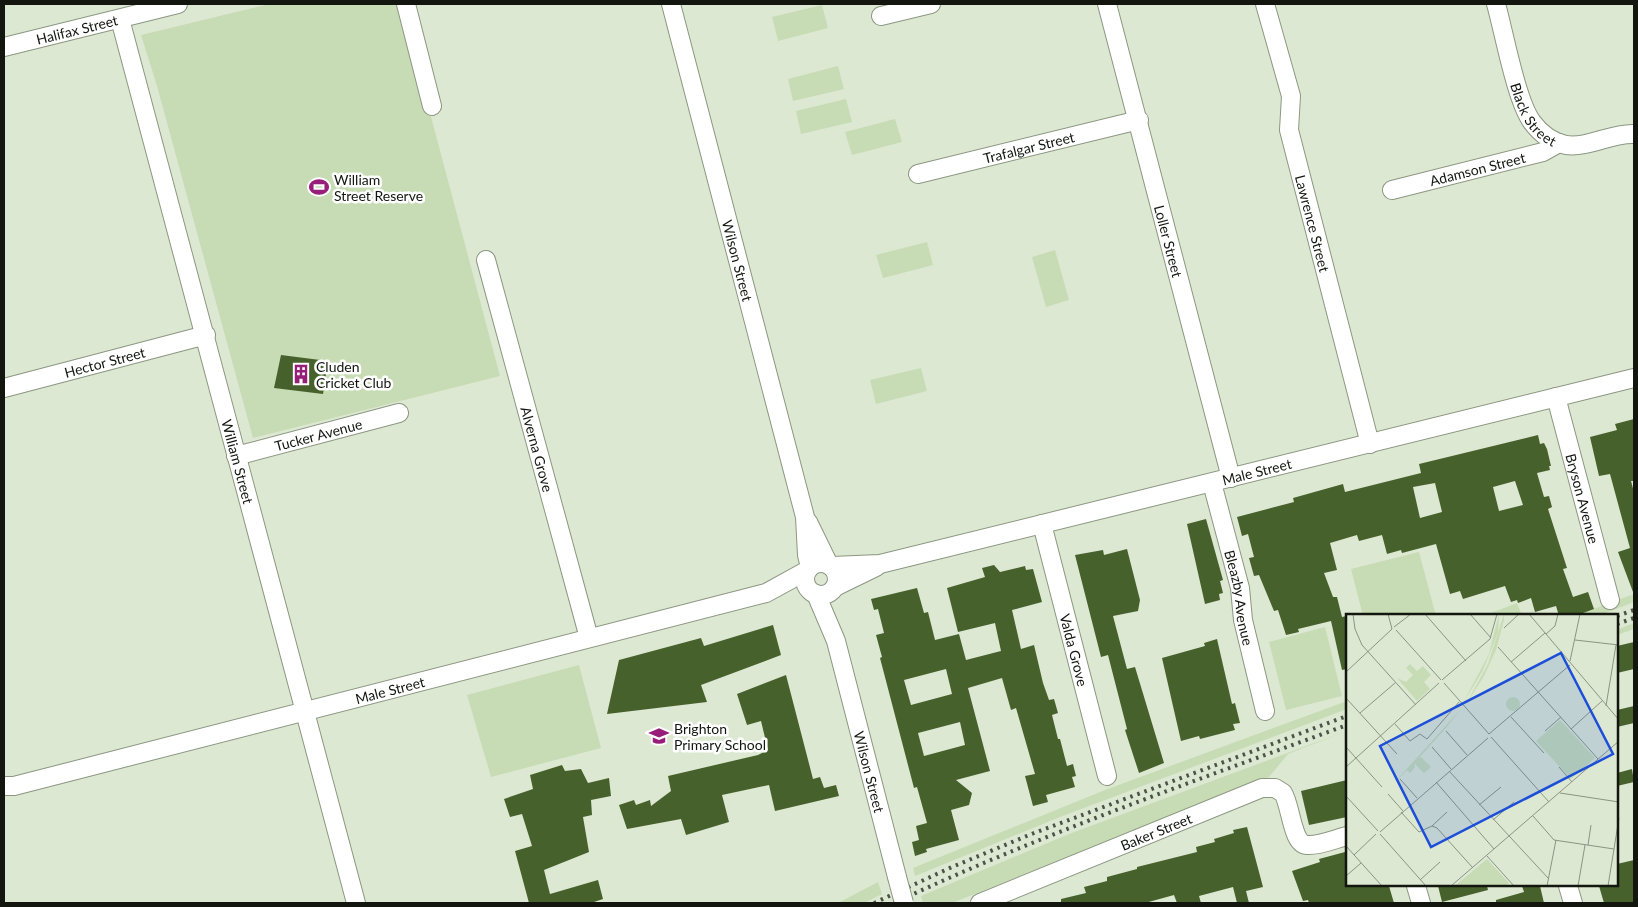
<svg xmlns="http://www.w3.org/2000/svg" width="1638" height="907" font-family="Lato,sans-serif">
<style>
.green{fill:#c7dcb5}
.building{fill:#47612c;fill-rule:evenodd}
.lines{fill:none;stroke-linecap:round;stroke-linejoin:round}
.minor-casing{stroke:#8c9782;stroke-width:20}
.minor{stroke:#fff;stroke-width:18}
.rail{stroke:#4b5246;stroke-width:4;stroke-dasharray:2.5 5;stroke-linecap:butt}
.minor-bridge-casing{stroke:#8c9782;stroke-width:20;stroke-linecap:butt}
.minor-bridge{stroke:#fff;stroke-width:18}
.labels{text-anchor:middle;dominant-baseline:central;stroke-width:5;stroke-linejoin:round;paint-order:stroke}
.street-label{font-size:14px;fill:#12160e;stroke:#fff}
.poi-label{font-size:14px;fill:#12160e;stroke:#fff;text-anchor:start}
.inset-road{fill:none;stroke:#8b9484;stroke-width:1}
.view{fill:#1d4ed8;fill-opacity:0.15;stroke:#1d4ed8;stroke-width:2.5}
.inset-edge{fill:none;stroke:#12160e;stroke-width:2.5}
</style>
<rect width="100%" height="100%" fill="#dce8d2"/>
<g class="green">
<polygon points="270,4 401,4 500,376 253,438 157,86 141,35"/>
<polygon points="822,5 828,28 778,41 772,17"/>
<polygon points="838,66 844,89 793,101 788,79"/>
<polygon points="846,99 852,122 801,134 796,111"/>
<polygon points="895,119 902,142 852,155 845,132"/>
<polygon points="927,242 933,265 883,278 876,255"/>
<polygon points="1055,250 1069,300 1046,307 1032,257"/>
<polygon points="921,368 927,391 876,404 870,380"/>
<polygon points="1419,552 1436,616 1363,616 1351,569"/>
<polygon points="1634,594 1634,602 1598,616 1575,616"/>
<polygon points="1517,603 1522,616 1483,616"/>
<polygon points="1634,623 1634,629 1617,635 1617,630"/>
<polygon points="1325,627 1342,696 1286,710 1269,642"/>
<polygon points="579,665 601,748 491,777 467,695"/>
<polygon points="1347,701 1347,709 1060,817 915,876 913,868 1105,790"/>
<polygon points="1347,731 1288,754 1269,777 952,903 923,903 921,896 1069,834"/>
<polygon points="878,882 882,894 864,903 838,903"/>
</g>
<g class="building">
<polygon points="281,355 328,361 323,394 274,388"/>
<polygon points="1634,419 1634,481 1631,481 1634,492 1633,592 1618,552 1630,548 1610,474 1599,476 1590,437 1617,430 1615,424"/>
<path d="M1538,435L1540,444L1544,443L1547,449L1551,466H1549L1550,470L1537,473L1544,497L1549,496L1552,507L1548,509L1567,568L1563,569L1573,597L1588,592L1594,609L1575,616H1559L1556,606L1535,612L1531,598L1518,603L1517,600L1511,602L1505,586L1463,599L1460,591L1450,594L1436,544L1402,553L1401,550L1387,554L1382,535L1359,541L1357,535L1330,543L1337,570L1324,573L1333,597H1337L1342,617L1347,616V669L1342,670L1331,621L1298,629L1299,632L1286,635L1278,610L1274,611L1259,575L1254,576L1249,558L1254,557L1248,534L1242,536L1237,517L1294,502L1293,498L1343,484L1345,492L1421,473L1419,464ZM1515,481L1523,505L1499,511L1493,487ZM1435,483L1442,512L1420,518L1413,487Z"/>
<polygon points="1206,519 1223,580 1220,581 1223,593 1219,594 1220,600 1205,604 1187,524"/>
<polygon points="1127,549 1140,600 1138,611 1113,616 1127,669 1135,667 1164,763 1139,773 1125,730 1127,729 1108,655 1101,657 1075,555 1103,550 1104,555"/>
<path d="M994,565L1000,572L1025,566L1026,570L1033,569L1042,602L1012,610L1021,649L1034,645L1043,683L1049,700L1054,699L1058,713L1052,715L1058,739H1060L1067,766L1073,764L1076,776L1072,777L1075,787L1046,795L1048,802L1033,806L1025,776L1035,774L1016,708L1011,710L1002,678L968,688L990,771L956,780L972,793L969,805L951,810L959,840L926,849L927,852L915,856L912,842L919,840L916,826L927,823L917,787L914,788L880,658L882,657L876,635L884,633L878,609L874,610L871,599L917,588L924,613L928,612L935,640L959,634L966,660L1001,651L995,623L958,632L947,588L985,577L982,568ZM946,669L952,694L911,705L904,680ZM960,722L965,745L924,756L918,733Z"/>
<polygon points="773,625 781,655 701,685 707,702 607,714 619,660 701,638 704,646"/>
<polygon points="1217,639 1232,704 1235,703 1240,723 1233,724 1235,730 1200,739 1199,736 1181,741 1162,658 1205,646 1204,643"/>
<polygon points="1634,642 1634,669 1617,673 1617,646"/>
<polygon points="786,675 813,779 820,777 824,788 836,785 839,796 775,811 769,785 722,795 729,822 686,835 681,819 627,829 619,805 634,800 636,805 650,800 651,806 671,791 668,776 758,755 768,750 761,721 747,725 737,694"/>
<polygon points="1634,706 1634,723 1617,727 1617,710"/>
<polygon points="562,765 565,771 581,769 588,783 609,778 611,796 591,800 592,815 583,817 589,852 544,870 550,894 598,880 603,899 591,903 529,903 515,851 532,846 522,814 510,817 504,799 533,789 530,775"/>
<polygon points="1632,769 1634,782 1617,786 1617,773"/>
<polygon points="1347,780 1347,817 1309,825 1301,791"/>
<polygon points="1247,827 1263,887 1246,891 1249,903 1237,903 1233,887 1199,896 1201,903 1177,903 1174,895 1145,903 1061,903 1061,899 1086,893 1084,887 1107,881 1107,877 1137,869 1137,867 1197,852 1196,847 1215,842 1214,839 1234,833 1233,830"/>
<polygon points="1345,852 1347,886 1389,886 1394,903 1309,903 1308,900 1303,901 1292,871 1320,862 1319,859"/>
<polygon points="1634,860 1634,903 1604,903 1599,886 1617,886 1617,864"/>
<polygon points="1438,886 1487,886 1488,890 1442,902"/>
<polygon points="1522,886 1540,886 1544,903 1496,903 1496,900 1524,892"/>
</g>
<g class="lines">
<defs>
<g id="minor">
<polyline points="406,4 432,106"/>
<path id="s1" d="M671,4L805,517L807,555L810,567"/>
<path id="s2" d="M1107,4L1231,478"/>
<path id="s3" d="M1265,4L1291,96L1289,130L1370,444"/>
<path id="s4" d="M1496,4C1504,32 1516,100 1532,122C1540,133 1552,142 1566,145C1589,148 1611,133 1634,134"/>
<polyline points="881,16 931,4"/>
<path id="s5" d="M120,19L356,903"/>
<path id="s6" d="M4,47L178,4"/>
<path id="s7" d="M918,174L1139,120"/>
<path id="s8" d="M1392,190L1543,152L1559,143"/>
<path id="s9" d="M486,260L589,638"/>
<path id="s10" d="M4,388L206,335"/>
<path id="s11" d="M1556,397L1610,600"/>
<path id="s12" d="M236,456L399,413"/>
<path id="s13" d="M1212,483L1240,588L1243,620L1265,711"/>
<polyline points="808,522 829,565"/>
<path id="s14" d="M1042,524L1107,776"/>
<circle cx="821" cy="579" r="16"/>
<path id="s15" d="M832,566L880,564L1634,378"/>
<polyline points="835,587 876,567"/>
<path id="s16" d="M816,594L836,641L897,877"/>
<path id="s17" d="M4,786H14L766,593L808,570"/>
<polyline points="1416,886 1421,903"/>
<polyline points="1568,886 1573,903"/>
<path id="s18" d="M980,903L1262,788H1275L1283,793C1291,805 1292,845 1307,845C1319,846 1335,839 1347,836"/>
</g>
</defs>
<use href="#minor" class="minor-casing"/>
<use href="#minor" class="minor"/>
<g class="rail">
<polyline points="1617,616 1634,610"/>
<polyline points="1617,624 1634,618"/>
<polyline points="874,903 952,867 1034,833 1347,716"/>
<path d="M894,903C1041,834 1195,781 1347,725"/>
</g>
<defs>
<polyline id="minor-bridge" points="897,877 904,903"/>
</defs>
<use href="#minor-bridge" class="minor-bridge-casing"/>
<use href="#minor-bridge" class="minor-bridge"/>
</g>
<defs>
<symbol id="stadium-bare" viewBox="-9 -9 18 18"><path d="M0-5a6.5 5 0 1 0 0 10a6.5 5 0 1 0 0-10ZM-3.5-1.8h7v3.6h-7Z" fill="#981f79" stroke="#fff" stroke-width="2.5" paint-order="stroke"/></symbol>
<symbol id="building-bare" viewBox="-9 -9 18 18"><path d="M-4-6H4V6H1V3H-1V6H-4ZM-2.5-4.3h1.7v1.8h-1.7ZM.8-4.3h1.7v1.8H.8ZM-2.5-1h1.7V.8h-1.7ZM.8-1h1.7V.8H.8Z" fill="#981f79" stroke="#fff" stroke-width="2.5" paint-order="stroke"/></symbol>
<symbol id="school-bare" viewBox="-9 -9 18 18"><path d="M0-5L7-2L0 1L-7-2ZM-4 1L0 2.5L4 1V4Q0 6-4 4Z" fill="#981f79" stroke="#fff" stroke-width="2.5" paint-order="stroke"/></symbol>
</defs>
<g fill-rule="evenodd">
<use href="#stadium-bare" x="305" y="173" width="28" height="28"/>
<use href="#building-bare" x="287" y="360" width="28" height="28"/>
<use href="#school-bare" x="645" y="722" width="28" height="28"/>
</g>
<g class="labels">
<g class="street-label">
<text stroke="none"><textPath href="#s6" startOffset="75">Halifax Street</textPath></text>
<text stroke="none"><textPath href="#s4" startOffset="118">Black Street</textPath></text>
<text stroke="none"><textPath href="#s7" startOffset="114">Trafalgar Street</textPath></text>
<text stroke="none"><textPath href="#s8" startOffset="88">Adamson Street</textPath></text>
<text stroke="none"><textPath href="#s3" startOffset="226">Lawrence Street</textPath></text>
<text stroke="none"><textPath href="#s2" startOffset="245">Loller Street</textPath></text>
<text stroke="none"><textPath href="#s1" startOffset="265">Wilson Street</textPath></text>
<text stroke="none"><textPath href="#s10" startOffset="104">Hector Street</textPath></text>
<text stroke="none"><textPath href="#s12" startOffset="85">Tucker Avenue</textPath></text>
<text stroke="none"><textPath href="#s9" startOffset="196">Alverna Grove</textPath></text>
<text stroke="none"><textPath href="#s5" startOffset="458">William Street</textPath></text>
<text stroke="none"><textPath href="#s15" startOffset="436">Male Street</textPath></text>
<text stroke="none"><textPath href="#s11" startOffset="105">Bryson Avenue</textPath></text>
<text stroke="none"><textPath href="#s13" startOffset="118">Bleazby Avenue</textPath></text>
<text stroke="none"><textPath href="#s14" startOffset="130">Valda Grove</textPath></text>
<text stroke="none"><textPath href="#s17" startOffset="398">Male Street</textPath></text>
<text stroke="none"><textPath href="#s16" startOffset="186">Wilson Street</textPath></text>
<text stroke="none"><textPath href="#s18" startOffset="190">Baker Street</textPath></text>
</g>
<g class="poi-label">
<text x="334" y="179">William<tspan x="334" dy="16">Street Reserve</tspan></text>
<text x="316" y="366">Cluden<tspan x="316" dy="16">Cricket Club</tspan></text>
<text x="674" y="728">Brighton<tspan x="674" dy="16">Primary School</tspan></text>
</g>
</g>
<g transform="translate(1346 614)">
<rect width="272" height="272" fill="#dce8d2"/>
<path d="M153,0L152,18L144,39L136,58L117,89L143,40ZM158,0V6L150,36L138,62L119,92L142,50ZM64,50L71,57L77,52L85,61L78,68L84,75L71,87L51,64L60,68L67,61L60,54ZM160 90a7 7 0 1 1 14 0a7 7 0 1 1-14 0ZM115,95L99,115L72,145L75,143L85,153L78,159L68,149L69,153L64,159L61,156L49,168ZM214,106L249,144L225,165L190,127ZM141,245L163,269L160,272L110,271Z" fill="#c7dcb5"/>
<path class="inset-road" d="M7,0L9,15L16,31L70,91M42,0L46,15M79,0L120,47M124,0L145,24M183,0L273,106M48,13L65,0M158,14L173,0M50,16L95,66M200,20L209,12L212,0M229,26L273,31M152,33L252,145M224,47L234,0M165,48L199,19M0,58L46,15M96,66L144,25L151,0M98,69L143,120M0,84L51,140M260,92L270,31M14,99L49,69M165,103L198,139M49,110L64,127L74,120L81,125L113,88M225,115L256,87M100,117L121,141M199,117L215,103M143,120L224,51M145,123L203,188M0,133L36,173M86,133L105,155M0,153L93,69M213,153L226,168M103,157L202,264M54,165L71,184M90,168L148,235M214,179L273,188M42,180L57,197M0,182L32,217M133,191L155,173M55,198L73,218L86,212L91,214L127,254M187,202L208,226L268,235M147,206L168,188M86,212L101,198M34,218L142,124M34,220L80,272M242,231L245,211M0,232L36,272M8,241L30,220M141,242L168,272M0,262L15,249M74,266L94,248M105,272L273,127M201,272L210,226M232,272L239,231M262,272L273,204"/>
<path class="view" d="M215,39L267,140L85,233L34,132Z"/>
<rect width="272" height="272" class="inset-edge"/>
</g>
<rect width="1638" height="907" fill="none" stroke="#12160e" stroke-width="10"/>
</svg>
